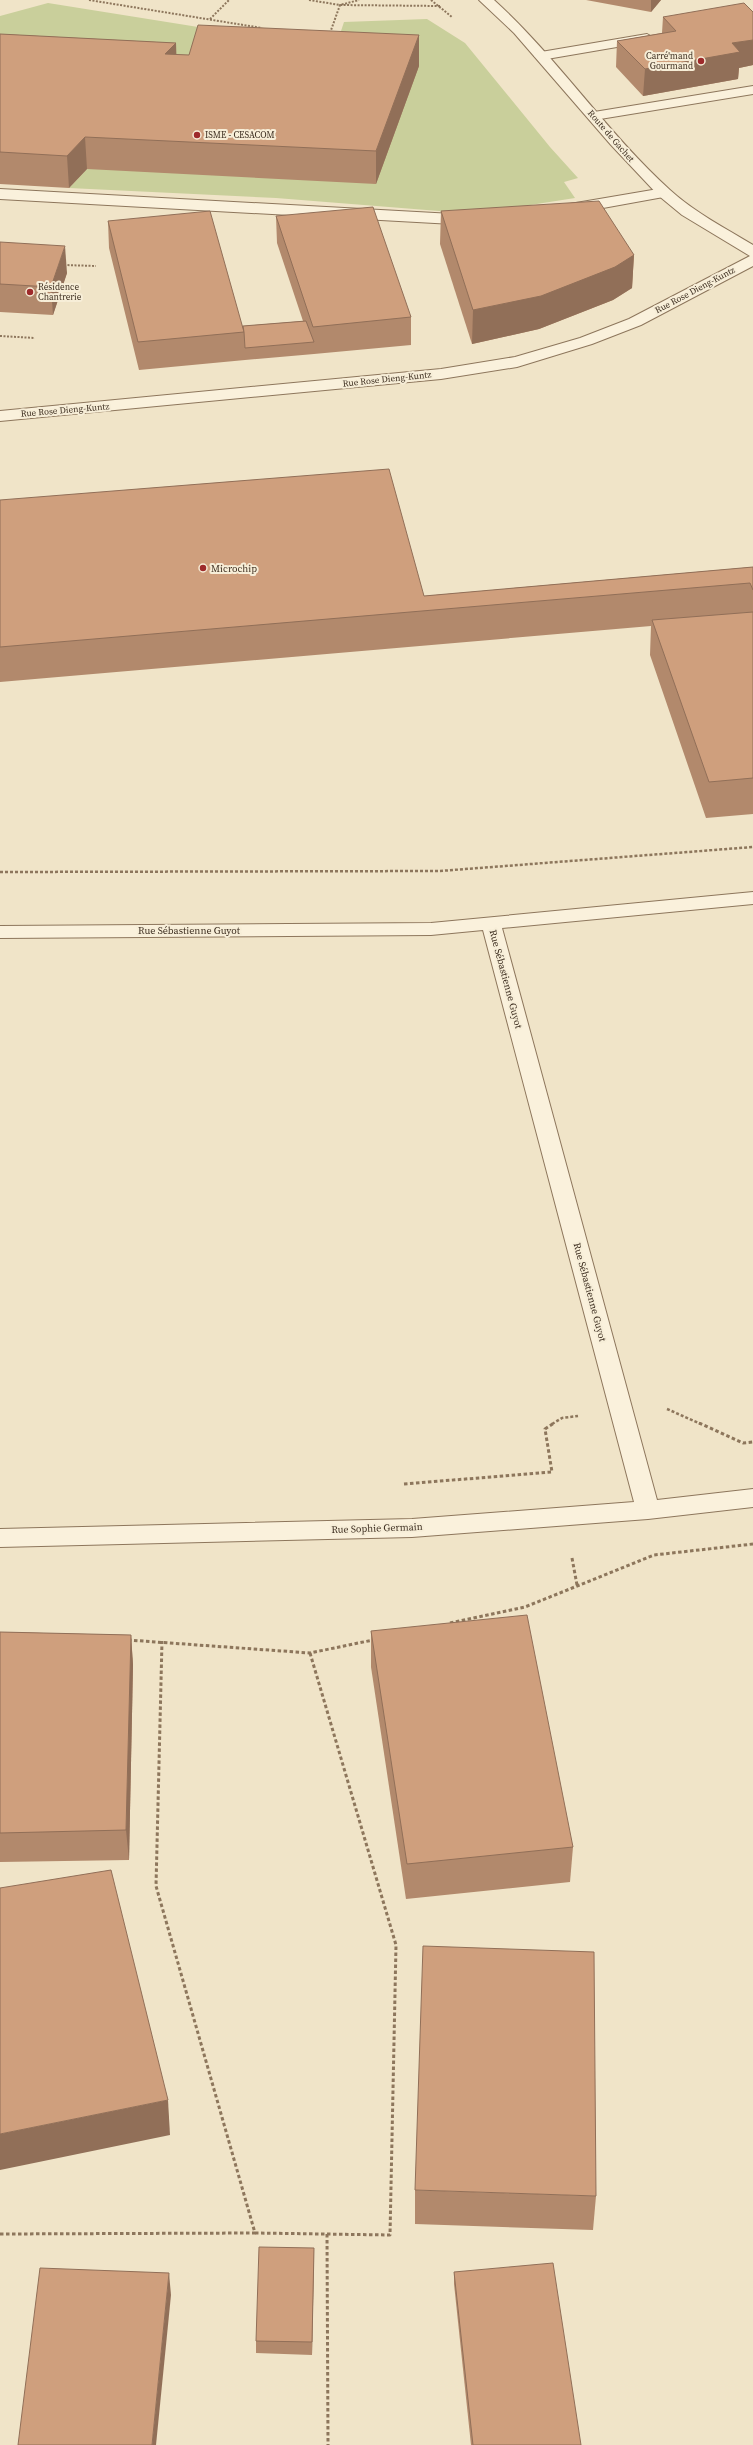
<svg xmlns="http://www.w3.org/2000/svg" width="753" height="2445" font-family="'Source Serif 4',serif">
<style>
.green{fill:#c9cf9b}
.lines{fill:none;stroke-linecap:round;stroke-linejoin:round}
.lane-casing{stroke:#8d765c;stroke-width:2}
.street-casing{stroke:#8d765c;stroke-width:2}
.path-far2{stroke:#8d765c;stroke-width:2;stroke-dasharray:2 1.5;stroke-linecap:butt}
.path-far1{stroke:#8d765c;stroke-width:2.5;stroke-dasharray:3 2;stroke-linecap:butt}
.path{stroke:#8d765c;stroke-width:3;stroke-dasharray:3.5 2.5;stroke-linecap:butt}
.lane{fill:#faf1dc;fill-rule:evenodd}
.street{fill:#faf1dc;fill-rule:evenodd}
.wall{fill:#b2896c}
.shaded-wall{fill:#916f58}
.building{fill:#cf9f7d;stroke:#916f58}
.poi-dot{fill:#9e2a2b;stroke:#f7eed8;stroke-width:1.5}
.labels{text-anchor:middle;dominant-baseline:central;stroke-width:4;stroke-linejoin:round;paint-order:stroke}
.far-poi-label{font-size:9px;fill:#3d2e20;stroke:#f7eed8;text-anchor:start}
.far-street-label{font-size:9px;fill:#3d2e20;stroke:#f7eed8}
.poi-label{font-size:10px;fill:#3d2e20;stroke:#f7eed8;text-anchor:start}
.street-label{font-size:10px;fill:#3d2e20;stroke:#f7eed8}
</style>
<rect width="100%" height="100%" fill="#f0e4c8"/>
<polygon class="green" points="48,3 335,49 344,22 427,19 465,43 550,147 578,178 564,182 575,198 499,210 439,211 276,198 69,188 87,169 0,47 0,16"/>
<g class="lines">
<defs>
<g id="lane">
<polygon points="647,34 654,38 652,41 541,60 534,56 541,52"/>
<polygon points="753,86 753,94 594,120 587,116 594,112"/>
<polygon points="664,188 672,193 669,196 570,214 562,209 570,204"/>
<polygon points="0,189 471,215 479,220 471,225 0,199"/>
</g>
<g id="street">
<path d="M479,0H494C558,58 606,132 670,190C694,212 725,228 753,245V266L641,325L592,344L517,367L441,379L0,421V411L441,369L515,357L580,338L629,319L750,256L682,215L659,196L611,145L514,33Z"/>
<polygon points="753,892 753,904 502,928 657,1500 753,1489 753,1507 648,1519 412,1537 0,1547 0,1529 412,1519 634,1502 483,930 431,935 0,938 0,926 431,923"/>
</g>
</defs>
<use href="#lane" class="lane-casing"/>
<use href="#street" class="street-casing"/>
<g class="path-far2">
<polyline points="89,0 262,28"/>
<polyline points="309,0 340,5 440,6"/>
<polyline points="431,0 452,17"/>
<polyline points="210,19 229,0"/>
<polyline points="330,33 340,5 359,0"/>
<polyline points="64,265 96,266"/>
<polyline points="0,336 35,338"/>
</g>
<g class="path-far1">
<polyline points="0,872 440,871 753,847"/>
<polyline points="667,1409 701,1424"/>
<polyline points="552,1424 562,1418 578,1416"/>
</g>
<g class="path">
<polyline points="699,1423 743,1443 753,1442"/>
<polyline points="404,1484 552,1472 545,1429 554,1423"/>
<polyline points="572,1558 577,1585"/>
<polyline points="450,1623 525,1607 654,1555 753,1544"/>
<polyline points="128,1640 310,1653 373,1640"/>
<polyline points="255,2233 390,2235 396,1945 310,1653"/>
<polyline points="0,2234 255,2233 156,1886 162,1641"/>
<polyline points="327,2234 328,2445"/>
</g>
<use href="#lane" class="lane"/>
<use href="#street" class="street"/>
</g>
<g class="wall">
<polygon points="586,0 661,0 651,12"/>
<polygon points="753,12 753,65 739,68 738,79 643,96 616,67 617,41 662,33 663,17"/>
<polygon points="0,34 176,43 176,55 189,55 419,35 419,66 376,184 87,169 69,188 0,184"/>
<polygon points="441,211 634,255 632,288 613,300 539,329 472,344 440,244"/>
<polygon points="276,216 411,317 411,345 314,354 245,360 139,370 109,248 108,221 243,326 303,321 277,243"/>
<polygon points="0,242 67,273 53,315 0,312"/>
<polygon points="0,500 424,596 753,567 753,814 706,818 650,655 651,626 0,682"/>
<polygon points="371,1631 573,1847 570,1882 406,1899 371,1667"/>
<polygon points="0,1632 131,1635 133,1665 129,1860 0,1862"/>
<polygon points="415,2190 596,2196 593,2230 415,2224"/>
<polygon points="314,2248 312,2355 256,2353 256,2341"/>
<polygon points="454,2272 581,2445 471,2445 454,2284"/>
</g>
<g class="shaded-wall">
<polygon points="651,0 661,0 651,12"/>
<polygon points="419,35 419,66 376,184 376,151"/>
<polygon points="753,40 753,65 739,68 738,79 643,96 645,69 732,43"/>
<polygon points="176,43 177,74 165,54"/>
<polygon points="85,137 87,169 69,188 67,156"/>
<polygon points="65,246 67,273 53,315 51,287"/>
<polygon points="634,255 632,288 613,300 539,329 472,344 473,310"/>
<polygon points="131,1635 133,1665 129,1860 126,1830"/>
<polygon points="168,2100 170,2135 0,2170 0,2134"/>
<polygon points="314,2248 314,2260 312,2355 312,2342"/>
<polygon points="169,2273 171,2295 156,2445 152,2445"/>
</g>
<g class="building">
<polygon points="744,3 753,12 753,40 732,43 740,52 645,69 617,41 676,31 663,17"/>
<polygon points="198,25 419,35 376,151 85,137 67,156 0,152 0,34 176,43 165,54 189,55"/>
<polygon points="599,201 634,255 615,267 541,296 473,310 441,211"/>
<polygon points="373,207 411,317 313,327 276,216"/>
<polygon points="210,211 244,332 138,342 108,221"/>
<polygon points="0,242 65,246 51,287 0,284"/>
<polygon points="306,321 314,342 245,348 244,332 243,326"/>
<polygon points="389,469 424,596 753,567 753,590 750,583 0,647 0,500"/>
<polygon points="753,612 753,778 709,782 652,620"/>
<polygon points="527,1615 573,1847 407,1864 371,1631"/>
<polygon points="0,1632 131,1635 126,1830 0,1833"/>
<polygon points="111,1870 168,2100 0,2134 0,1888"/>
<polygon points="423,1946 594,1952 596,2196 415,2190"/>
<polygon points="259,2247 314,2248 312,2342 256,2341"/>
<polygon points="553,2263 581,2445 473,2445 454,2272"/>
<polygon points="40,2268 169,2273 152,2445 18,2445"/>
</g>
<g class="poi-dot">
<circle cx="701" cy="61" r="4"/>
<circle cx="197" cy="135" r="4"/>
<circle cx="30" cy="292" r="4"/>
<circle cx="203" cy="568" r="4"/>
</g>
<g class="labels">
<g class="far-poi-label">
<text x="693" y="56" text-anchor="end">Carré'mand<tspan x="693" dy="10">Gourmand</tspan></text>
<text x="205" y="135">ISME - CESACOM</text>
<text x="38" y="287">Résidence<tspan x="38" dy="10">Chantrerie</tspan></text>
</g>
<g class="far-street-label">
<text transform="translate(611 136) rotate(49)">Route de Gachet</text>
<text transform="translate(695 290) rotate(-28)">Rue Rose Dieng-Kuntz</text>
<text transform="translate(387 379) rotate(-6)">Rue Rose Dieng-Kuntz</text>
<text transform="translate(65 410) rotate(-5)">Rue Rose Dieng-Kuntz</text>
</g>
<g class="poi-label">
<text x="211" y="568">Microchip</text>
</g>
<g class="street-label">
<text x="189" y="930">Rue Sébastienne Guyot</text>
<text transform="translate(506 979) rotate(75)">Rue Sébastienne Guyot</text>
<text transform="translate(590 1292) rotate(75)">Rue Sébastienne Guyot</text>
<text transform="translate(377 1528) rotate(-2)">Rue Sophie Germain</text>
</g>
</g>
</svg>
